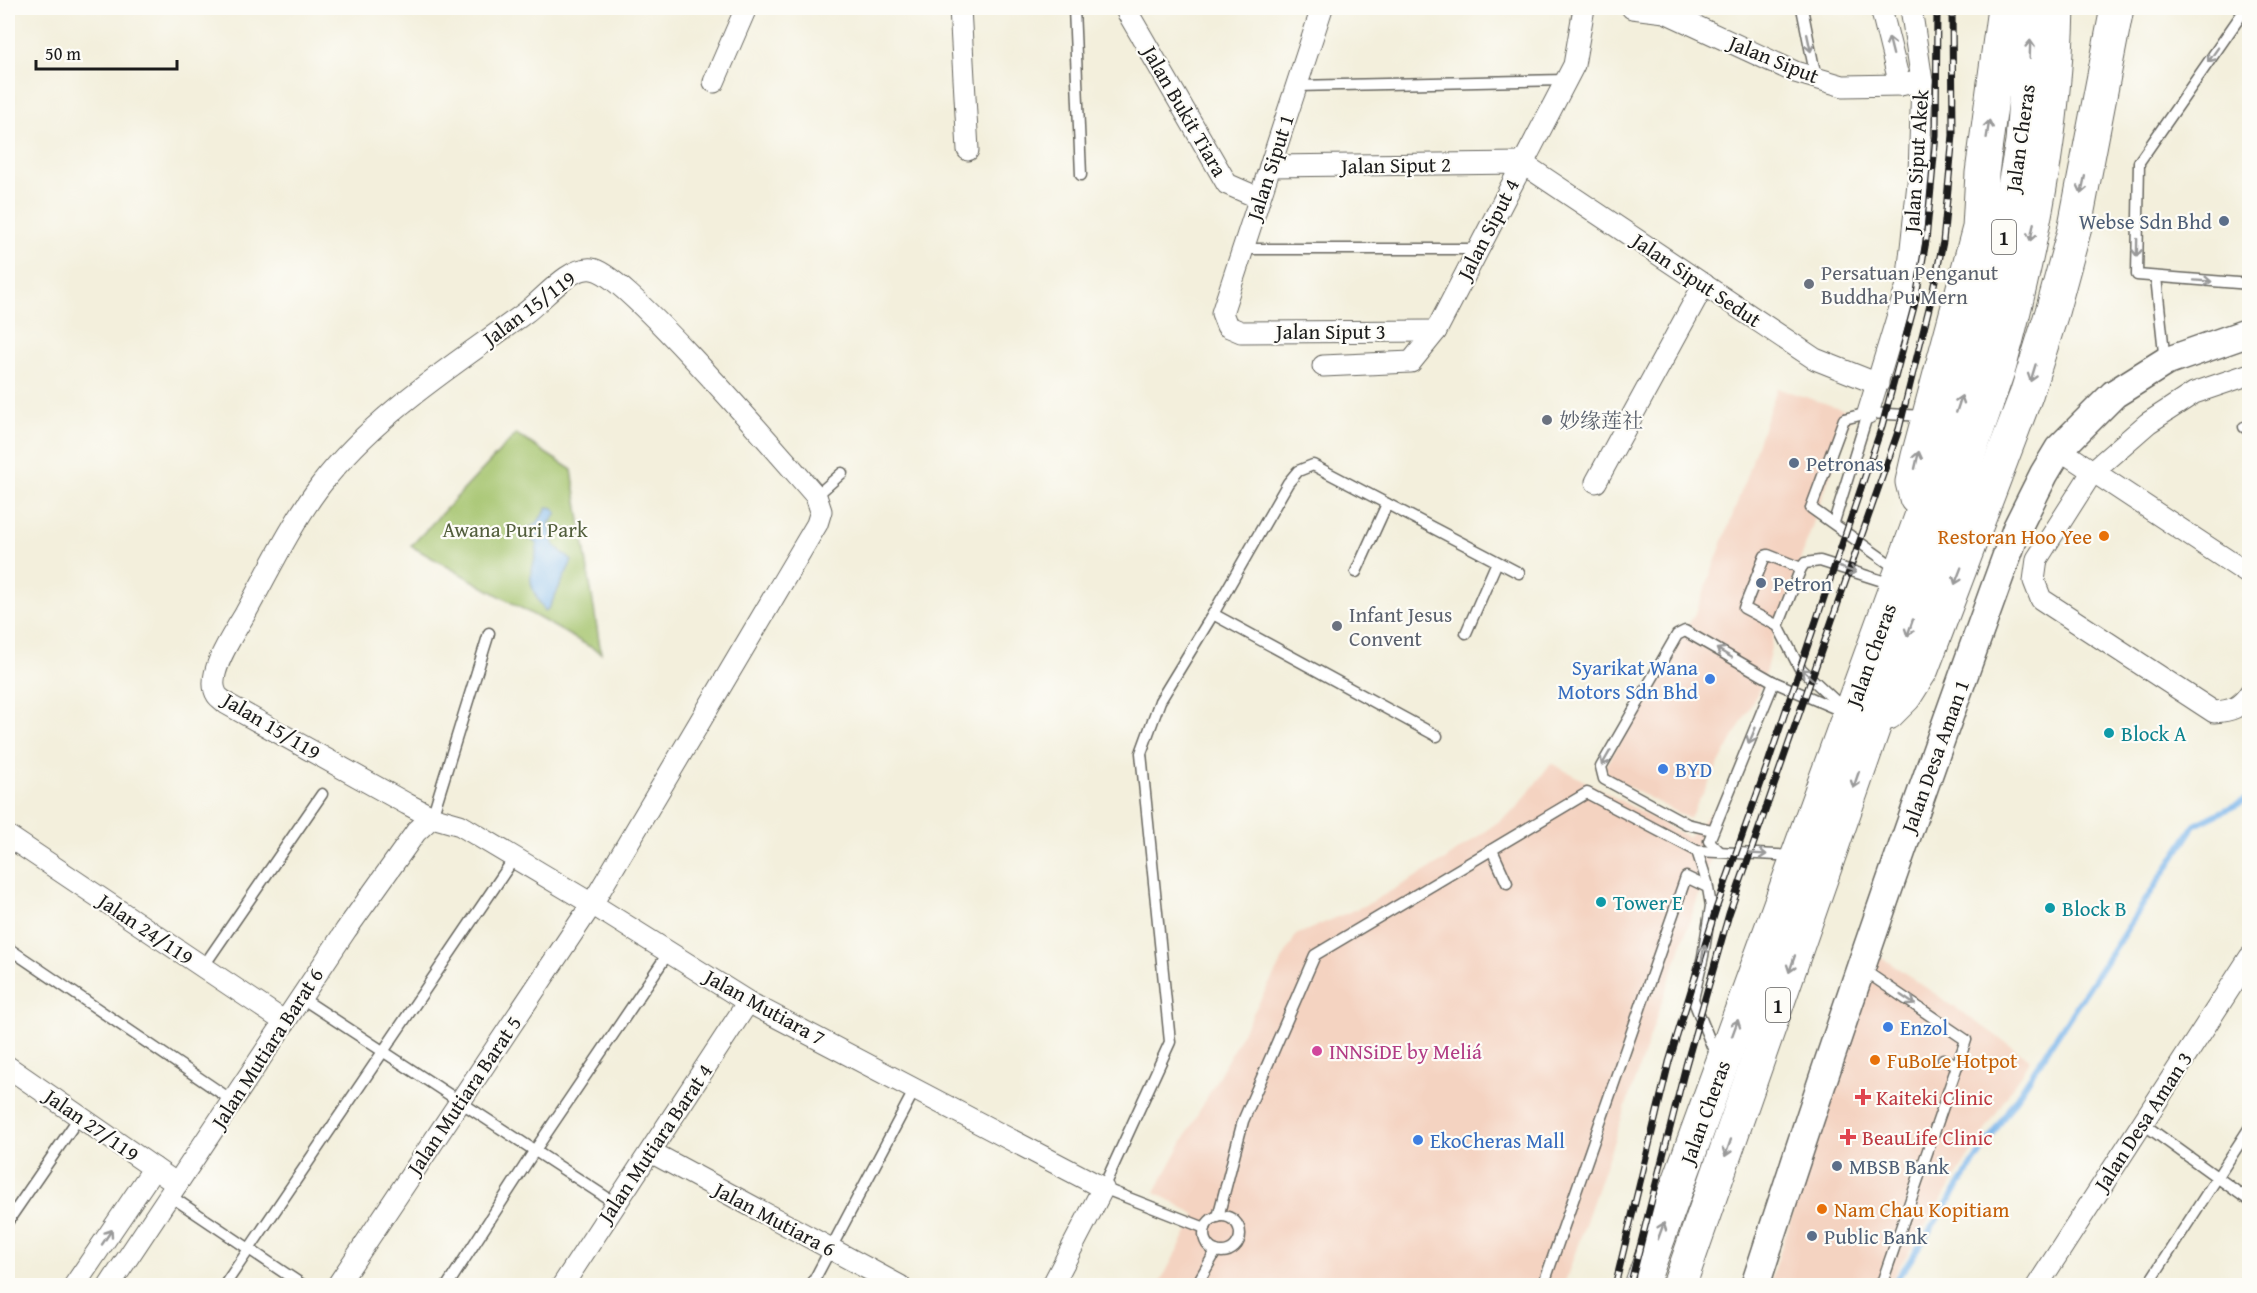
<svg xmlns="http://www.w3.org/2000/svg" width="2257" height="1293" font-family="'Gentium Book Plus','Noto Serif SC',serif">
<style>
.built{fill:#f4d3c1}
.green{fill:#a3c26b;stroke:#606f44;stroke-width:1.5}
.water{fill:#78b4ea;stroke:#4a6883;stroke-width:1.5}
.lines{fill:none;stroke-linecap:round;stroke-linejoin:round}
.stream{stroke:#78b4ea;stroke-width:6}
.lane-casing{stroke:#67665f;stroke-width:13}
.street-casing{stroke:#67665f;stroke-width:23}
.secondary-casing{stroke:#67665f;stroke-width:31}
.highway-casing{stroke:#67665f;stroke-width:35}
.lane{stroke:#fff;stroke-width:10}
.street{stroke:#fff;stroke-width:21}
.secondary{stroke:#fff;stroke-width:28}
.highway{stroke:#fff;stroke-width:33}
.rail-casing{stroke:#1c1c1c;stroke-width:7}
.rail{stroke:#fdfcf7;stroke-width:4.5;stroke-dasharray:14;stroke-linecap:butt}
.oneway{stroke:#999}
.service-dot{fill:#5c6f8a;stroke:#fdfcf7;stroke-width:2}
.worship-dot{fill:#6b7280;stroke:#fdfcf7;stroke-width:2}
.food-dot{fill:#e8710a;stroke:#fdfcf7;stroke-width:2}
.shop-dot{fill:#3f7fe0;stroke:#fdfcf7;stroke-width:2}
.culture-dot{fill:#0f9aa8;stroke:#fdfcf7;stroke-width:2}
.hotel-dot{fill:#d1479c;stroke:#fdfcf7;stroke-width:2}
.health-dot{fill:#e0444e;stroke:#fdfcf7;stroke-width:2}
.labels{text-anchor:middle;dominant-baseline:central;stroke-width:4.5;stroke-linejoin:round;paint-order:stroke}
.shield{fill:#fdfcf7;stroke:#605f5e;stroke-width:1.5}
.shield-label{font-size:20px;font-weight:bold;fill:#1c1c1c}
.street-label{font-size:21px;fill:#1c1c1c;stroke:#fdfcf7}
.service-label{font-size:21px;fill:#4e5e75;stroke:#fdfcf7;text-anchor:start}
.worship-label{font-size:21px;fill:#5b616d;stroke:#fdfcf7;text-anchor:start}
.park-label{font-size:21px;fill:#525e3c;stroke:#fdfcf7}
.food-label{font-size:21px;fill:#c56008;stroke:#fdfcf7;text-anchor:start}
.shop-label{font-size:21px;fill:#366cbe;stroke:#fdfcf7;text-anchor:start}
.culture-label{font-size:21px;fill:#0d838f;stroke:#fdfcf7;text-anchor:start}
.hotel-label{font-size:21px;fill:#b23c85;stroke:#fdfcf7;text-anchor:start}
.health-label{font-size:21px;fill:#be3a42;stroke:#fdfcf7;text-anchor:start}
</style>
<rect width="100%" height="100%" fill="#fdfcf7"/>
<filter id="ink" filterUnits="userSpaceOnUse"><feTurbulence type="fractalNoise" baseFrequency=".0167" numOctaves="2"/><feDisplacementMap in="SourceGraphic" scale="12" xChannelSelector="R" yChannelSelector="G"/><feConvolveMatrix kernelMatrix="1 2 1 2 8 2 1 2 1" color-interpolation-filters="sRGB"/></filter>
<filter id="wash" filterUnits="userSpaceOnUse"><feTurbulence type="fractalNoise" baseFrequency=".008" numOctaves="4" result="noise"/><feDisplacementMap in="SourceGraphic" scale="24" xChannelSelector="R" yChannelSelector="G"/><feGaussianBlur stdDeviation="1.35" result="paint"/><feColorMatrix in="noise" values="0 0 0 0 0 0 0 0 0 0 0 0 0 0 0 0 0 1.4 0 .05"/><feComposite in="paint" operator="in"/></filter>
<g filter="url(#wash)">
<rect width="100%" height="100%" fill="#f3efdc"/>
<g class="built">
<polygon points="1777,388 1852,412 1773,638 1763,683 1689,819 1608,776 1605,767 1697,610 1735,509"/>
<polygon points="1551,763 1688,837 1717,806 1702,844 1714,851 1564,1285 1159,1285 1196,1215 1155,1192 1296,935 1370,903 1445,860 1516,809"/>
<polygon points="1877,954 2030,1059 1888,1285 1769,1286"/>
</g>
<polygon class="green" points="516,434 572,470 601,653 411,546"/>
<path class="water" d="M548,507L553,508L557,513L549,524L554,545L572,561L549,608L545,611C538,601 529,587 531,574C533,564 537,555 537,544L527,536L525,531L537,523Z"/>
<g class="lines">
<polyline class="stream" points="1891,1286 1907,1265 2195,825 2250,798"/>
</g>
</g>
<g filter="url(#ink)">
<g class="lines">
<defs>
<g id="lane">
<polyline points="1074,8 1081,175"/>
<polyline points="1802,8 1816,78"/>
<polyline points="2246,8 2139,162 2137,275 2250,284"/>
<polyline points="1296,86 1566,80"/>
<polyline points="1243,249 1478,249"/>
<polyline points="2156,277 2165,362"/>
<polyline points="2244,427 2250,431"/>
<polyline points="816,496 842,473"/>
<polyline points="1834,522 1868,413"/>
<polyline points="1801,568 1768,555 1765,556 1744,608 1778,626 1799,667 1843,708"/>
<polyline points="1897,569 1811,508 1844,419 1868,413 1924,416"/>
<polyline points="1356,572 1387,504"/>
<polyline points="1213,614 1288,483 1298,471 1313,465 1519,573"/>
<polyline points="1778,626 1801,568 1805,563 1820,561 1892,584"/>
<polyline points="1466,633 1497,562"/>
<polyline points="432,817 489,633"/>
<polyline points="1712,830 1687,824 1604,779 1601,767 1677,635 1685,631 1774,682 1846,713"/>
<polyline points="1492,850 1507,883"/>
<polyline points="1697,851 1707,882 1711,906 1703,956 1693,999 1716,1056"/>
<polyline points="1719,851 1709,841 1774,682"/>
<polyline points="8,948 233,1101"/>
<polyline points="203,967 322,794"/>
<polyline points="1862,969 1966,1040 1883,1280 1879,1286"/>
<polyline points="300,997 615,1203"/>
<polyline points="1943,1059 1958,1065"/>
<polyline points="2142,1123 2250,1201"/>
<polyline points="169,1195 304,1286"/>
<circle cx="1222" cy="1234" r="18"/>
<polyline points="1218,1217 1243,1121 1315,955 1587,793 1697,851 1795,856"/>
<polyline points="8,1221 80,1116"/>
<polyline points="1205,1228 1103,1188 1170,1042 1141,753 1160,701 1213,614 1437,736"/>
<polyline points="224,1286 515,857"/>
<polyline points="447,1286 535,1150 669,952"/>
<polyline points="811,1286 915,1089"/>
<polyline points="1196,1286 1216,1251"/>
<polyline points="1543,1286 1686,877 1707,887"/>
<polyline points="2147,1286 2250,1127"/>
</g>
<g id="street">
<polyline points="960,8 968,150"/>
<polyline points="1125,8 1227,184 1259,198"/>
<polyline points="1322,8 1222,313 1227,326 1241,332 1436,331"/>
<polyline points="1632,8 1665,12 1795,72 1843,86 1900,85 1922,81"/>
<polyline points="1881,8 1900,85"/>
<polyline points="714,82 746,8"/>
<polyline points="1270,166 1522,163 1815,359 1878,384"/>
<polyline points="1323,366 1411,362 1436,331 1574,65 1584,8"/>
<path d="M2250,374L2194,393L2148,423L2093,471L2037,559L2034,581L2041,599L2214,712C2231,711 2240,708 2250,693"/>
<polyline points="1868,413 1907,285 1919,174 1922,81 1911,8"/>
<polyline points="2059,449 2250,575"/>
<polyline points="1596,482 1704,284"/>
<polyline points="8,836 285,1022"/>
<polyline points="8,1067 177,1184"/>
<polyline points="651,1152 900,1286"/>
<polyline points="74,1286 154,1168"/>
<polyline points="109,1286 346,930 416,832 432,817"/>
<path d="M337,1286L592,904L817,524L821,511L816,496C785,461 624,272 592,269C569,266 543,300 525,313C453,366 375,414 320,486C290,526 269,571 245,614C235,632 204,675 217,695C219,698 224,701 227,704L407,804L432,817L460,825L592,904L748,1002L1103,1188L1052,1286"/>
<polyline points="562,1286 748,1002"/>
<polyline points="2037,1286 2250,957"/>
<polyline points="2248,1286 2250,1283"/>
</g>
<path id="secondary" d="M1755,1286C1837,1031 1925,779 2017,528L2044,474L2059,449L2114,394L2165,362L2250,332"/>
<g id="highway">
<polyline points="1916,498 1912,482 1918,456 1979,228 1982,173 2004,8"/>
<polyline points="1888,713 1905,696 1922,669 2026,395 2052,312 2074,231 2117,8"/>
<polyline points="1641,1286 1921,517 1971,368 1996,283 2022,143 2031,8"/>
<path d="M1679,1286L2000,365C2032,247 2055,130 2058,8"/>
</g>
</defs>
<use href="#lane" class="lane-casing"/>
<use href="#street" class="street-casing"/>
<use href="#secondary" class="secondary-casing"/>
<use href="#highway" class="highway-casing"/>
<use href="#lane" class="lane"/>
<use href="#street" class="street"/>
<use href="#secondary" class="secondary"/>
<use href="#highway" class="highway"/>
<defs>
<g id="rail">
<polyline points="1615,1286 1669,1062 1716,909 1767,766 1882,426 1915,303 1926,241 1936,135 1937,8"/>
<polyline points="1630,1286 1686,1065 1729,914 1899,429 1930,304 1943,242 1953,135 1952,8"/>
</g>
</defs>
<use href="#rail" class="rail-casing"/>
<use href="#rail" class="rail"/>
</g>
<defs><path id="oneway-shaft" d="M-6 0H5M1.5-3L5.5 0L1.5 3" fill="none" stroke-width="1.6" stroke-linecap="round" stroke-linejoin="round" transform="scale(1.5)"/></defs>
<g class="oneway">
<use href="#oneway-shaft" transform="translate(1809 43) rotate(78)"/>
<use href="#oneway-shaft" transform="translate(1891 46) rotate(-104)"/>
<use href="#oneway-shaft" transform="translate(2030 49) rotate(-88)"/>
<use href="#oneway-shaft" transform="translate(2213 55) rotate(125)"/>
<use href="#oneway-shaft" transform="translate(1988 129) rotate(-81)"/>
<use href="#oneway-shaft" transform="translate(2083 185) rotate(102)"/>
<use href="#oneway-shaft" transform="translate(2032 232) rotate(101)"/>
<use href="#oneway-shaft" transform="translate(2137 248) rotate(91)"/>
<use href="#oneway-shaft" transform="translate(2203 281) rotate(4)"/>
<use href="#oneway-shaft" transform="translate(2033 373) rotate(107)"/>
<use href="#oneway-shaft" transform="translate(1959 404) rotate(-72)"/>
<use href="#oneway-shaft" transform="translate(1917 460) rotate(-77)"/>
<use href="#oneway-shaft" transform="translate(1848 570) rotate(18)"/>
<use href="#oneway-shaft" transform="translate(1958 576) rotate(111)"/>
<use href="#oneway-shaft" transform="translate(1910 628) rotate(109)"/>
<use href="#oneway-shaft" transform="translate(1724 653) rotate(-150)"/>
<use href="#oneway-shaft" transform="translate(1808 675) rotate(-137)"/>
<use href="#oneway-shaft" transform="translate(1752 736) rotate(113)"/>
<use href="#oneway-shaft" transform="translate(1606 758) rotate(120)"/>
<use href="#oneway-shaft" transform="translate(1856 780) rotate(109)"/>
<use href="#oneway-shaft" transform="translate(1758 854) rotate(3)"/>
<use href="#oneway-shaft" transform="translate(1703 953) rotate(-80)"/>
<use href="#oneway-shaft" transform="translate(1792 964) rotate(109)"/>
<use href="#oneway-shaft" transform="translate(1908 1000) rotate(34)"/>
<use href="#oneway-shaft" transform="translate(1735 1028) rotate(-70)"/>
<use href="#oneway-shaft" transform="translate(1728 1148) rotate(109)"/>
<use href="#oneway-shaft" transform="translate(1661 1231) rotate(-70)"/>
<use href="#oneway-shaft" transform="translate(107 1237) rotate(-56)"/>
</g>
</g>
<g class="service-dot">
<circle cx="2224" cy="221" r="6"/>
<circle cx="1794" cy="463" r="6"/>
<circle cx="1761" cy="583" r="6"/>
<circle cx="1837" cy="1166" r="6"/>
<circle cx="1812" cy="1236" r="6"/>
</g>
<g class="worship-dot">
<circle cx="1809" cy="284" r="6"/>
<circle cx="1547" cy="420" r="6"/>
<circle cx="1337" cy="626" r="6"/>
</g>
<g class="food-dot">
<circle cx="2104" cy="536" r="6"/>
<circle cx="1875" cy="1060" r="6"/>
<circle cx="1822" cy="1209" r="6"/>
</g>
<g class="shop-dot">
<circle cx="1710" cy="679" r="6"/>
<circle cx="1663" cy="769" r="6"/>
<circle cx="1888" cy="1027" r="6"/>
<circle cx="1418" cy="1140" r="6"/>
</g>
<g class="culture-dot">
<circle cx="2109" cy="733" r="6"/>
<circle cx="1601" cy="902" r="6"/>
<circle cx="2050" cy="908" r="6"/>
</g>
<circle class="hotel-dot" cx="1317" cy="1051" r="6"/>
<g class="health-dot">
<path d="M1860 1088h6v6h6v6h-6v6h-6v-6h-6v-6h6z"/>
<path d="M1845 1128h6v6h6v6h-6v6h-6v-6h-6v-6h6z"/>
</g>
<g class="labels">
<g class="shield">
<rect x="1992" y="220" width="24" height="34" rx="4.5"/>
<rect x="1766" y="988" width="24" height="34" rx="4.5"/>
</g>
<g class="shield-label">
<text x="2004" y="237">1</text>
<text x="1778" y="1005">1</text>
</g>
<g class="street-label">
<text transform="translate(1774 59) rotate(22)">Jalan Siput</text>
<text transform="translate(1185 111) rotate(60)">Jalan Bukit Tiara</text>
<text transform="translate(2020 138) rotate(-82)">Jalan Cheras</text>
<text transform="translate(1916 161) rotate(-86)">Jalan Siput Akek</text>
<text transform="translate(1396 165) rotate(-1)">Jalan Siput 2</text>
<text transform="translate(1270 167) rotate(-72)">Jalan Siput 1</text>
<text transform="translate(1488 229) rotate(-63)">Jalan Siput 4</text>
<text transform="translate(1697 280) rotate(34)">Jalan Siput Sedut</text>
<text transform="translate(529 308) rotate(-37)">Jalan 15/119</text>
<text x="1331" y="331">Jalan Siput 3</text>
<text transform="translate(1871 655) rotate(-70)">Jalan Cheras</text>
<text transform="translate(272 726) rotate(31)">Jalan 15/119</text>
<text transform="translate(1935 756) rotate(-70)">Jalan Desa Aman 1</text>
<text transform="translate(146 929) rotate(34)">Jalan 24/119</text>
<text transform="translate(765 1007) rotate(29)">Jalan Mutiara 7</text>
<text transform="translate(267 1048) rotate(-57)">Jalan Mutiara Barat 6</text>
<text transform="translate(464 1095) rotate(-56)">Jalan Mutiara Barat 5</text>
<text transform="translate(1705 1112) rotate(-70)">Jalan Cheras</text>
<text transform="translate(2143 1121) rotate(-57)">Jalan Desa Aman 3</text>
<text transform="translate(92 1125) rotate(35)">Jalan 27/119</text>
<text transform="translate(655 1143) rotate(-56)">Jalan Mutiara Barat 4</text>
<text transform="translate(775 1219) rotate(28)">Jalan Mutiara 6</text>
</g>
<g class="service-label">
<text x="2212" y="221" text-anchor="end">Webse Sdn Bhd</text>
<text x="1806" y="463">Petronas</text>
<text x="1773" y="583">Petron</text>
<text x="1849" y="1166">MBSB Bank</text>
<text x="1824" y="1236">Public Bank</text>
</g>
<g class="worship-label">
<text x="1821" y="272">Persatuan Penganut<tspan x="1821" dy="24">Buddha Pu Mern</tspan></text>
<text x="1559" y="420">妙缘莲社</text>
<text x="1349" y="614">Infant Jesus<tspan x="1349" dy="24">Convent</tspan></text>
</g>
<g class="park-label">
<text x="515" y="529">Awana Puri Park</text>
</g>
<g class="food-label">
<text x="2092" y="536" text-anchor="end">Restoran Hoo Yee</text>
<text x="1887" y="1060">FuBoLe Hotpot</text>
<text x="1834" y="1209">Nam Chau Kopitiam</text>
</g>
<g class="shop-label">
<text x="1698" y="667" text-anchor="end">Syarikat Wana<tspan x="1698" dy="24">Motors Sdn Bhd</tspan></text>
<text x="1675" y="769">BYD</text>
<text x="1900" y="1027">Enzol</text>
<text x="1430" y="1140">EkoCheras Mall</text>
</g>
<g class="culture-label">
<text x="2121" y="733">Block A</text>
<text x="1613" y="902">Tower E</text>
<text x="2062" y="908">Block B</text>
</g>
<g class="hotel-label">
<text x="1329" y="1051">INNSiDE by Meliá</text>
</g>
<g class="health-label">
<text x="1876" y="1097">Kaiteki Clinic</text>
<text x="1862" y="1137">BeauLife Clinic</text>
</g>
</g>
<rect width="2257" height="1293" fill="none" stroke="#fdfcf7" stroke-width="30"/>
<path d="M36 60v9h141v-9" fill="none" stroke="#1c1c1c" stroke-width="3"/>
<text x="45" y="60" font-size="18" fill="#1c1c1c" stroke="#fdfcf7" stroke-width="4.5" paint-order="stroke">50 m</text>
</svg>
